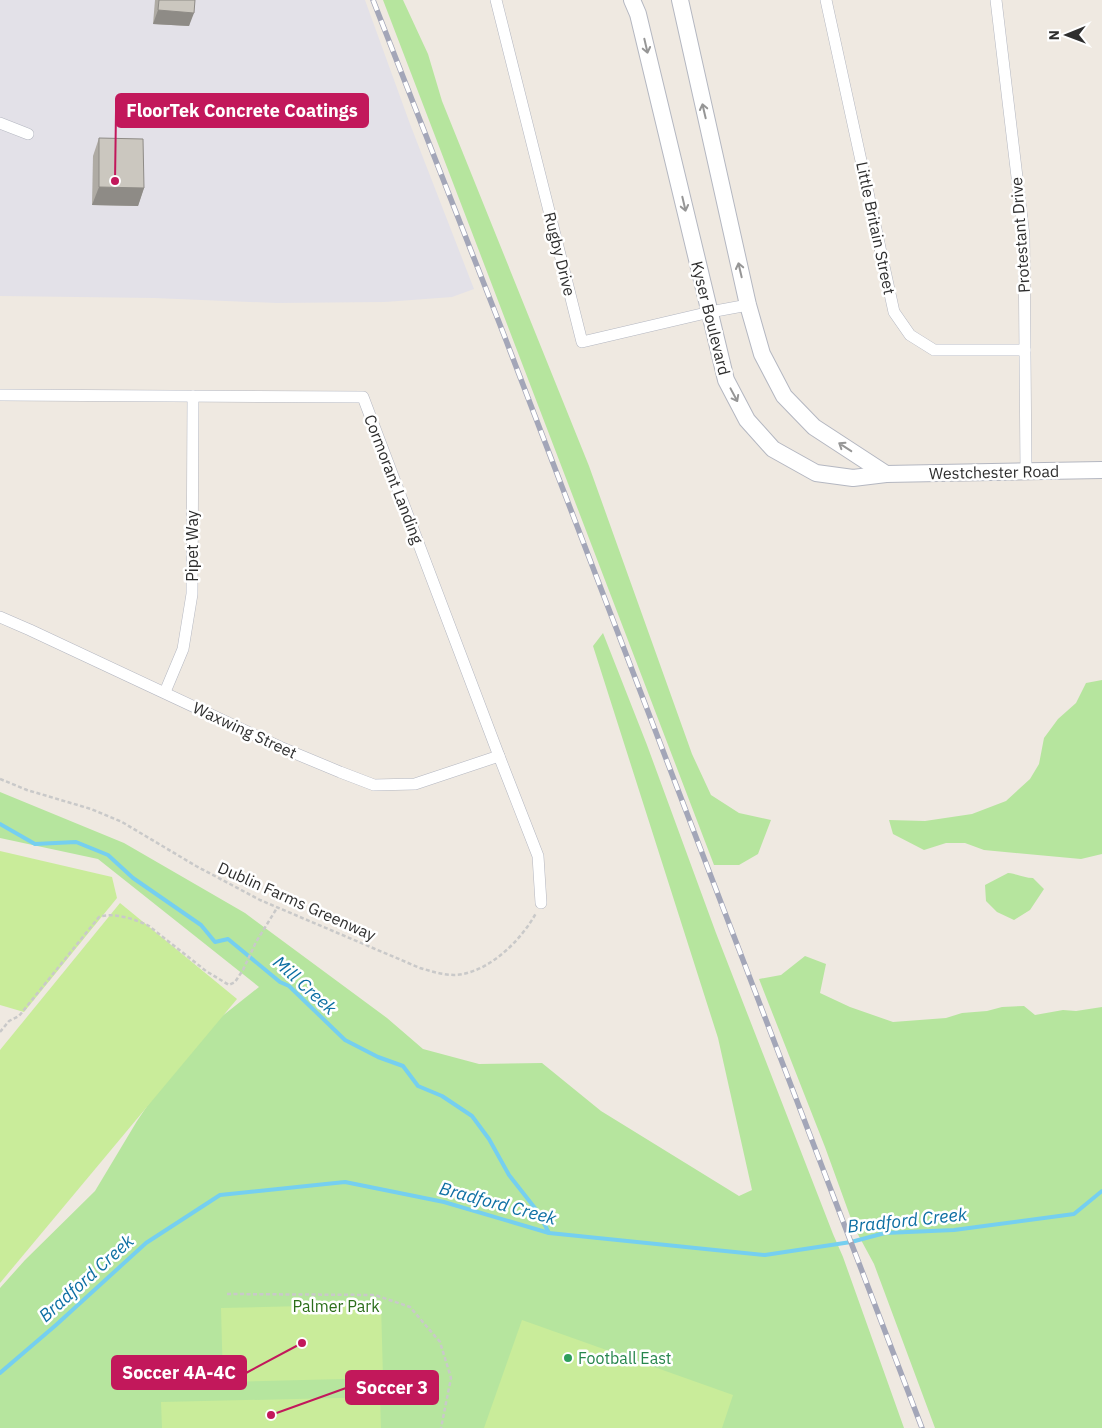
<svg xmlns="http://www.w3.org/2000/svg" width="1102" height="1428" font-family="'IBM Plex Sans',sans-serif">
<style>
.industrial{fill:#e3e1e8}
.green{fill:#b6e59e}
.pitch{fill:#c9ec9a}
.lines{fill:none;stroke-linecap:round;stroke-linejoin:round}
.stream{stroke:#75cff0;stroke-width:4}
.street-casing{stroke:#b4b7c1;stroke-width:12}
.secondary-casing{stroke:#b4b7c1;stroke-width:18}
.path{stroke:#c9c9c9;stroke-width:2.5;stroke-dasharray:4 2.5;stroke-linecap:butt}
.street{stroke:#fff;stroke-width:11}
.secondary{stroke:#fff;stroke-width:16}
.rail-casing{stroke:#a3a6b8;stroke-width:5.5}
.rail{stroke:#fff;stroke-width:4;stroke-dasharray:11;stroke-linecap:butt}
.wall{fill:#afaba4}
.shaded-wall{fill:#8e8b86}
.building{fill:#cbc7bf;stroke:#8e8b86}
.oneway{stroke:#969696}
.leisure-dot{fill:#2e9e5b;stroke:#fff;stroke-width:2}
.labels{text-anchor:middle;dominant-baseline:central;stroke-width:5;stroke-linejoin:round;paint-order:stroke}
.street-label{font-size:16px;fill:#2e2e2e;stroke:#fff}
.park-label{font-size:16px;fill:#2c6e1b;stroke:#fff}
.leisure-label{font-size:16px;fill:#27864d;stroke:#fff;text-anchor:start}
.water-label{font-size:18px;font-style:italic;fill:#0d6fa3;stroke:#fff}
.leader{fill:none;stroke:#c2185b;stroke-width:2}
.callout-dot{fill:#c2185b;stroke:#fff;stroke-width:2}
.callout{fill:#c2185b;stroke:#c2185b;stroke-width:2}
.callout-label{font-size:18px;text-anchor:middle;font-weight:bold;fill:#fff}
</style>
<rect width="100%" height="100%" fill="#efe9e1"/>
<polygon class="industrial" points="0,0 365,0 410,124 474,289 452,297 385,302 276,303 154,298 0,296"/>
<g class="green">
<polygon points="383,0 403,0 428,54 442,101 589,466 692,754 711,795 739,813 771,820 758,854 739,865 714,865"/>
<polygon points="603,633 647,745 716,933 833,1234 843,1257 904,1428 0,1428 0,1288 25,1260 95,1191 137,1121 192,1040 259,987 98,859 0,838 0,792 124,843 245,913 387,1018 423,1049 479,1064 542,1063 601,1111 739,1196 752,1190 718,1038 593,646"/>
<polygon points="1102,680 1102,854 1081,859 984,850 965,843 946,843 924,850 893,834 889,820 925,821 972,814 1006,801 1030,779 1039,764 1044,738 1058,719 1076,703 1086,683"/>
<path d="M1008,873C1018,874 1024,878 1033,878L1044,889L1030,910L1014,920L997,912L986,901L985,885Z"/>
<polygon points="805,956 826,964 820,993 850,1007 893,1022 946,1018 962,1013 987,1011 1002,1007 1024,1006 1035,1015 1063,1010 1076,1011 1102,1007 1102,1428 935,1428 874,1264 854,1227 825,1147 759,979 781,975"/>
</g>
<g class="pitch">
<polygon points="0,851 112,877 117,898 24,1012 0,1005"/>
<polygon points="120,903 237,999 0,1283 0,1050"/>
<polygon points="381,1304 383,1378 223,1382 221,1308"/>
<polygon points="522,1320 733,1395 722,1428 484,1428"/>
<polygon points="380,1397 381,1428 162,1428 161,1402"/>
</g>
<g class="lines">
<g class="stream">
<polyline points="0,824 35,844 76,842 108,855 133,878 201,925 215,942 228,939 280,982 289,986 345,1040 378,1057 403,1066 418,1086 442,1096 472,1116 489,1139 509,1175 538,1212 549,1233"/>
<polyline points="0,1373 56,1325 146,1243 220,1195 345,1182 444,1202 549,1233 765,1255 851,1242 885,1233 954,1230 1074,1214 1102,1191"/>
</g>
<defs>
<g id="street">
<polyline points="496,0 582,342 710,312 748,305"/>
<polyline points="826,0 894,312 910,335 934,350 1025,350"/>
<polyline points="996,0 1024,236 1026,472"/>
<polyline points="0,123 28,134"/>
<polyline points="0,395 363,397 499,756 538,856 541,903"/>
<polyline points="0,617 30,630 280,747 340,772 374,785 415,784 499,756"/>
<polyline points="165,692 183,649 192,594 193,396"/>
</g>
<g id="secondary">
<polyline points="632,0 638,14 726,380 747,420 773,449 816,473 853,478 886,474 1102,470"/>
<polyline points="680,0 748,305 762,354 784,396 814,427 886,474"/>
</g>
</defs>
<use href="#street" class="street-casing"/>
<use href="#secondary" class="secondary-casing"/>
<g class="path">
<path d="M0,779L27,790L91,809L122,822L196,866L260,900L420,968C434,972 449,977 463,974C493,968 522,939 536,913"/>
<path d="M0,1032L9,1021L19,1016L99,917C114,912 135,919 149,926L206,971L229,985L235,982L243,970L256,942L277,908"/>
<polyline points="227,1294 375,1295 410,1307 440,1342 451,1378 441,1428"/>
</g>
<use href="#street" class="street"/>
<use href="#secondary" class="secondary"/>
<defs>
<polyline id="rail" points="373,0 504,335 922,1428"/>
</defs>
<use href="#rail" class="rail-casing"/>
<use href="#rail" class="rail"/>
</g>
<g class="wall">
<polygon points="155,0 195,0 189,26 153,24"/>
<polygon points="99,138 144,188 138,206 92,205 93,156"/>
</g>
<g class="shaded-wall">
<polygon points="158,10 194,13 189,26 153,24"/>
<polygon points="99,187 144,188 138,206 92,205"/>
</g>
<g class="building">
<polygon points="159,0 195,0 194,13 158,10"/>
<polygon points="99,138 143,139 144,188 99,187"/>
</g>
<defs><path id="oneway-shaft" d="M-6 0H5M1.5-3L5.5 0L1.5 3" fill="none" stroke-width="1.6" stroke-linecap="round" stroke-linejoin="round" transform="scale(1.25)"/></defs>
<g class="oneway">
<use href="#oneway-shaft" transform="translate(646 46) rotate(77)"/>
<use href="#oneway-shaft" transform="translate(704 111) rotate(-103)"/>
<use href="#oneway-shaft" transform="translate(684 204) rotate(77)"/>
<use href="#oneway-shaft" transform="translate(740 270) rotate(-103)"/>
<use href="#oneway-shaft" transform="translate(734 395) rotate(62)"/>
<use href="#oneway-shaft" transform="translate(845 447) rotate(-147)"/>
</g>
<circle class="leisure-dot" cx="568" cy="1358" r="5"/>
<g class="labels">
<g class="street-label">
<text transform="translate(876 228) rotate(78)">Little Britain Street</text>
<text transform="translate(1020 235) rotate(-94)">Protestant Drive</text>
<text transform="translate(560 254) rotate(76)">Rugby Drive</text>
<text transform="translate(711 318) rotate(76)">Kyser Boulevard</text>
<text transform="translate(994 472) rotate(-1)">Westchester Road</text>
<text transform="translate(394 479) rotate(69)">Cormorant Landing</text>
<text transform="translate(192 546) rotate(-90)">Pipet Way</text>
<text transform="translate(245 730) rotate(25)">Waxwing Street</text>
<text transform="translate(297 901) rotate(24)">Dublin Farms Greenway</text>
</g>
<g class="park-label">
<text x="336" y="1306">Palmer Park</text>
</g>
<g class="leisure-label">
<text x="578" y="1358">Football East</text>
</g>
<g class="water-label">
<text transform="translate(305 985) rotate(42)">Mill Creek</text>
<text transform="translate(498 1203) rotate(15)">Bradford Creek</text>
<text transform="translate(907 1220) rotate(-6)">Bradford Creek</text>
<text transform="translate(86 1278) rotate(-42)">Bradford Creek</text>
</g>
</g>
<path class="leader" d="M115 181L116 111M302 1343L246 1373M271 1415L346 1388"/>
<g class="callout-dot">
<circle cx="115" cy="181" r="5"/>
<circle cx="302" cy="1343" r="5"/>
<circle cx="271" cy="1415" r="5"/>
</g>
<g class="callout">
<rect x="116" y="94" width="252" height="33" rx="5"/>
<rect x="112" y="1356" width="134" height="33" rx="5"/>
<rect x="346" y="1371" width="92" height="33" rx="5"/>
</g>
<g class="callout-label">
<text x="242" y="117">FloorTek Concrete Coatings</text>
<text x="179" y="1379">Soccer 4A-4C</text>
<text x="392" y="1394">Soccer 3</text>
</g>
<g transform="translate(1067 35) rotate(269)" stroke="#ffffff" stroke-width="4" paint-order="stroke">
<path d="M0-4L9 19L0 12L-9 19Z" fill="#2e2e2e"/>
<text y="-8" font-size="14" font-weight="bold" text-anchor="middle" fill="#2e2e2e">N</text>
</g>
</svg>
